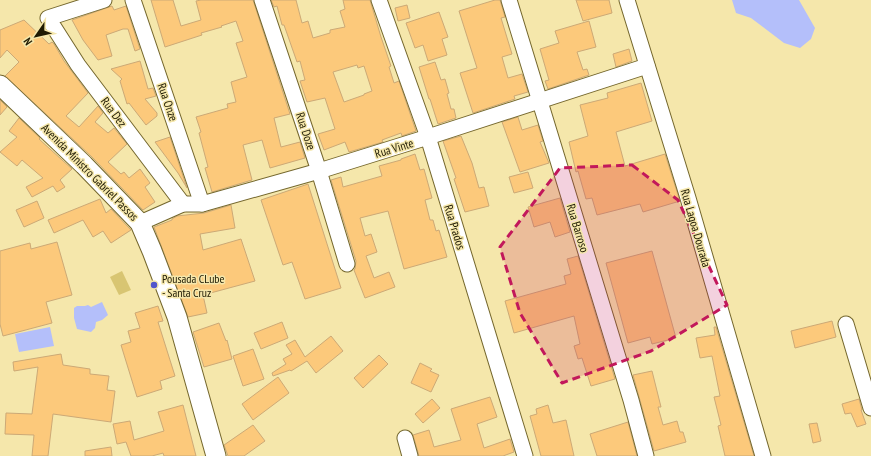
<svg xmlns="http://www.w3.org/2000/svg" width="871" height="456" font-family="'PT Sans Narrow',sans-serif">
<style>
.green{fill:#d8c572}
.water{fill:#b4bffa}
.building{fill:#fcc97b;stroke:#cca976;fill-rule:evenodd}
.lines{fill:none;stroke-linecap:round;stroke-linejoin:round}
.minor-casing{stroke:#74672d;stroke-width:17}
.major-casing{stroke:#74672d;stroke-width:21}
.minor{stroke:#fff;stroke-width:15}
.major{stroke:#fff;stroke-width:19}
.marked{fill:#c2185b;fill-opacity:0.2;stroke:#c2185b;stroke-width:3;stroke-dasharray:8 5;stroke-linejoin:round}
.poi-dot{fill:#5256cc;stroke:#f5e7ab;stroke-width:1.5}
.labels{text-anchor:middle;dominant-baseline:central;stroke-width:3;stroke-linejoin:round;paint-order:stroke}
.street-label{font-size:12px;fill:#1f1a03;stroke:#f5e7ab}
.poi-label{font-size:12px;fill:#1f1a03;stroke:#f5e7ab;text-anchor:start}
</style>
<rect width="100%" height="100%" fill="#f5e7ab"/>
<polygon class="green" points="122,271 131,290 119,295 110,277"/>
<g class="water">
<polygon points="732,0 799,0 815,28 811,39 800,48 784,43 751,18 736,13"/>
<polygon points="102,302 108,315 102,320 96,322 95,328 91,332 77,329 74,318 74,308 77,306 85,306 88,305 91,307"/>
<polygon points="50,327 54,346 19,352 15,334"/>
</g>
<g class="building">
<polygon points="151,0 173,0 181,26 201,20 196,1 201,0 253,0 290,114 274,118 281,147 300,142 305,158 270,168 262,140 243,145 252,180 212,192 205,168 208,167 199,133 201,132 196,117 228,108 227,104 236,102 231,82 247,77 236,43 243,41 236,21 221,26 222,27 201,33 202,35 165,47"/>
<path d="M271,0H296L302,23L308,21L313,38L330,33V30L345,27L340,11L345,9L343,0H370L381,37L391,66L389,67L394,83L399,81L416,131L402,136L401,133L382,140L383,142L349,152L345,142L324,150L318,134L335,129L325,98L307,102L300,81L305,80L300,61L297,62L284,25H282L277,6L274,7ZM357,65L358,68L364,66L372,91L364,94V95L344,102L333,72Z"/>
<polygon points="495,0 500,0 505,17 501,18 512,54 502,57 508,78 522,74 528,92 514,96 515,99 473,113 460,73 477,68 459,11"/>
<polygon points="576,0 609,0 612,13 583,21"/>
<polygon points="407,5 410,18 398,21 395,8"/>
<polygon points="112,6 114,10 126,6 140,49 135,51 128,29 123,29 106,35 112,56 98,60 83,40 72,20"/>
<polygon points="439,12 448,37 442,39 447,55 428,61 423,45 415,48 406,23"/>
<polygon points="24,20 49,44 52,42 54,44 64,61 88,93 66,116 79,127 98,106 103,113 95,122 108,133 114,128 127,144 108,162 121,174 124,172 129,178 140,169 150,183 145,187 155,202 143,210 92,157 5,76 19,62 7,50 0,58 0,30"/>
<polygon points="589,21 596,47 577,52 583,70 587,69 589,75 548,89 545,81 549,80 540,49 559,43 555,31"/>
<polygon points="629,49 632,61 616,67 613,54"/>
<polygon points="140,61 148,89 153,88 156,96 145,99 157,113 157,116 146,125 129,103 127,104 120,81 122,79 111,69"/>
<polygon points="435,62 441,80 445,79 449,93 447,94 451,109 454,109 456,118 438,124 430,99 429,99 419,67"/>
<polygon points="641,83 652,121 616,132 625,166 665,154 680,201 643,212 640,204 597,215 592,198 586,199 578,171 576,172 569,142 588,136 580,105 608,98 607,93"/>
<polygon points="0,100 7,107 0,115"/>
<polygon points="518,117 522,130 538,125 543,141 540,142 549,163 520,172 502,122"/>
<polygon points="19,118 40,138 39,139 72,169 60,180 65,187 57,192 53,186 32,197 26,187 43,178 22,160 17,166 0,152 17,137 9,131"/>
<polygon points="461,136 472,163 479,188 484,187 489,206 465,212 454,179 456,178 443,141"/>
<polygon points="170,137 187,188 178,173 155,142"/>
<polygon points="415,154 420,170 424,169 432,198 425,200 430,220 433,220 436,231 439,230 447,257 404,269 388,211 360,218 365,236 371,234 377,252 366,256 374,278 389,272 395,287 365,298 354,270 355,269 356,261 331,180 341,177 343,187 382,176 379,166 401,160 401,159"/>
<polygon points="528,172 533,188 514,193 509,177"/>
<polygon points="308,184 341,288 305,299 292,262 283,265 261,200"/>
<polygon points="560,198 570,232 555,237 550,222 534,227 528,207"/>
<polygon points="100,199 106,213 111,209 131,230 111,243 103,231 93,237 83,220 54,233 48,220"/>
<polygon points="37,201 44,218 24,227 16,210"/>
<polygon points="231,205 235,228 200,234 203,250 241,239 255,281 203,295 207,313 188,317 154,227 172,220 172,219 177,216 204,213"/>
<polygon points="57,242 72,295 46,302 52,323 3,336 0,324 0,251 30,243 31,249"/>
<polygon points="652,251 676,338 652,344 650,337 628,343 606,263"/>
<polygon points="578,256 615,379 591,386 582,358 578,359 574,346 580,344 574,316 514,333 505,301 566,284 564,276 571,274 567,259"/>
<polygon points="158,306 163,321 158,322 175,376 160,381 162,389 137,397 121,345 131,342 128,331 140,328 135,313"/>
<polygon points="832,321 836,337 795,348 791,331"/>
<polygon points="282,322 288,338 261,349 254,333"/>
<polygon points="219,323 226,341 227,340 232,359 204,367 193,332"/>
<polygon points="714,327 716,327 754,456 725,456 718,426 721,425 714,397 720,396 712,356 700,358 696,338 715,335"/>
<polygon points="331,336 343,351 316,373 307,361 291,371 290,370 273,376 272,373 286,364 283,359 292,354 286,345 295,340 305,357"/>
<polygon points="253,349 264,379 243,386 233,356"/>
<polygon points="61,354 63,365 90,369 90,374 109,376 107,390 115,391 111,422 53,414 48,456 32,456 34,435 5,434 6,413 32,414 38,367 14,371 13,362"/>
<polygon points="379,355 388,364 363,388 354,378"/>
<polygon points="420,363 432,369 430,371 439,375 431,392 411,383"/>
<polygon points="652,371 661,407 658,407 663,425 677,421 680,432 683,432 686,442 654,451 633,375"/>
<polygon points="278,377 289,393 253,420 242,404"/>
<polygon points="490,397 497,417 477,424 484,448 510,439 514,452 503,456 419,456 413,435 429,430 434,447 461,440 451,409"/>
<polygon points="432,399 440,408 423,423 415,414"/>
<polygon points="859,399 862,410 861,410 866,424 857,427 851,413 845,414 842,404"/>
<polygon points="183,405 196,456 164,456 163,453 152,456 131,456 126,442 117,444 113,424 130,421 134,440 164,431 158,412"/>
<polygon points="548,405 553,423 566,420 574,456 541,456 530,416 537,414 536,409"/>
<polygon points="628,422 637,456 597,456 590,434"/>
<polygon points="817,423 821,441 813,443 809,424"/>
<polygon points="253,425 265,441 244,456 228,456 224,445"/>
<polygon points="111,447 112,456 85,456 85,451"/>
</g>
<g class="lines">
<defs>
<g id="minor">
<polyline points="104,0 48,18 78,65 183,204"/>
<polyline points="133,0 202,204"/>
<polyline points="262,0 319,171 347,264"/>
<polyline points="379,0 428,137 525,456"/>
<polyline points="509,0 631,400 646,456"/>
<polyline points="627,0 688,198 763,456"/>
<polyline points="140,223 183,204 202,204 319,171 428,137 647,66"/>
<polyline points="846,324 871,408"/>
<polyline points="405,438 410,456"/>
</g>
<polyline id="major" points="0,85 84,165 140,223 152,251 177,317 216,456"/>
</defs>
<use href="#minor" class="minor-casing"/>
<use href="#major" class="major-casing"/>
<use href="#minor" class="minor"/>
<use href="#major" class="major"/>
</g>
<path class="marked" d="M632,165L678,200L727,305L651,351L562,383L520,313L500,247L560,168Z"/>
<circle class="poi-dot" cx="154" cy="285" r="4"/>
<g class="labels">
<g class="street-label">
<text transform="translate(168 102) rotate(71)">Rua Onze</text>
<text transform="translate(114 112) rotate(53)">Rua Dez</text>
<text transform="translate(306 131) rotate(72)">Rua Doze</text>
<text transform="translate(394 148) rotate(-17)">Rua Vinte</text>
<text transform="translate(90 172) rotate(45)">Avenida Ministro Gabriel Passos</text>
<text transform="translate(455 227) rotate(73)">Rua Prados</text>
<text transform="translate(578 228) rotate(73)">Rua Barroso</text>
<text transform="translate(696 228) rotate(74)">Rua Lagoa Dourada</text>
</g>
<g class="poi-label">
<text x="162" y="278">Pousada CLube<tspan x="162" dy="14">- Santa Cruz</tspan></text>
</g>
</g>
<g transform="translate(36 36) rotate(236)" stroke="#f5e7ab" stroke-width="3" paint-order="stroke">
<path d="M0-3L7 15L0 10L-7 15Z" fill="#1f1a03"/>
<text y="-6" font-size="11" font-weight="bold" text-anchor="middle" fill="#1f1a03">N</text>
</g>
</svg>
